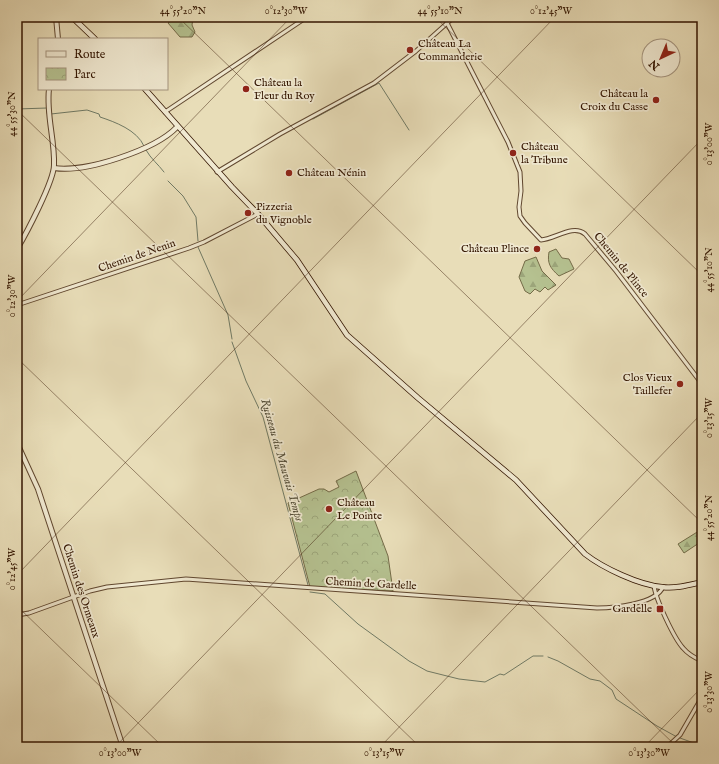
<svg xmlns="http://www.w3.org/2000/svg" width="719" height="764" font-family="'IM FELL English',serif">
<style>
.forest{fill:url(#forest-firs);stroke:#746b48}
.park{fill:url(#park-crowns);stroke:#746b48}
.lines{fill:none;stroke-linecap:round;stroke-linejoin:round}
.stream{stroke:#707a65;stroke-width:1}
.minor-casing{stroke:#60472f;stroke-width:5}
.tertiary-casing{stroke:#60472f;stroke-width:6}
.secondary-casing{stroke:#331501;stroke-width:6}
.minor{stroke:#f0e9d1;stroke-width:3}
.tertiary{stroke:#f0e9d1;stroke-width:4}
.secondary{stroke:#f0e9d1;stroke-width:4.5}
.ticks{fill:none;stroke:#331501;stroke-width:1;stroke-opacity:0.45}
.poi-dot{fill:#8f2418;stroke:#f0e9d1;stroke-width:1.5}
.labels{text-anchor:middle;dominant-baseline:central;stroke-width:3.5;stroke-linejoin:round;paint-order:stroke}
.poi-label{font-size:11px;fill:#331501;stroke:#f0e9d1;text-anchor:start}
.street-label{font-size:11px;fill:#331501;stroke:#f0e9d1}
.water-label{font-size:12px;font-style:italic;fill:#56503b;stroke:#f0e9d1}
.neatline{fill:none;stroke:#331501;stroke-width:1.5}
.ticks-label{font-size:10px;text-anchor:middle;fill:#331501}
</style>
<defs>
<pattern id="forest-firs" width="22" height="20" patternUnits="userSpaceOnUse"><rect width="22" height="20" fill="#b5c190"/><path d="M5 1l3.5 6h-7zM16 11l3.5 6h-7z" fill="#9ca57a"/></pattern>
<pattern id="park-crowns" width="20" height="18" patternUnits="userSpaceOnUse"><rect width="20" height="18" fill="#b5c190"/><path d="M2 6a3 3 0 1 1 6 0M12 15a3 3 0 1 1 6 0" fill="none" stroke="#9ca57a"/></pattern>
</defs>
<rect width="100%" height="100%" fill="#e8ddb8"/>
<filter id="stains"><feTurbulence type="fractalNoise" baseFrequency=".005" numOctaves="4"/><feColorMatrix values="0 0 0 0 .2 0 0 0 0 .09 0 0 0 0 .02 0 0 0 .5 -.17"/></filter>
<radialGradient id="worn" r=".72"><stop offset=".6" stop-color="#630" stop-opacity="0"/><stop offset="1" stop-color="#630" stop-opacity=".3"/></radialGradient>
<g class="forest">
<polygon points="176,17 193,18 192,25 195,32 192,37 180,37 168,23"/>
<path d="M556,249L562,258L569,259L574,269L559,276C550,268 547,263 549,252Z"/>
<polygon points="536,257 542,271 556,285 548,290 545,287 540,292 535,289 530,294 525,291 519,277 525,261"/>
<polygon points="702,529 702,541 684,553 678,544"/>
</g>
<polygon class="park" points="356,471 388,556 393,591 310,587 288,503 319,489 324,489 329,492 339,487 336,481"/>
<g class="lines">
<g class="stream">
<polyline points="17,109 47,108 47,113"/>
<path d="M51,114L87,110L99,114L100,117C115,122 137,130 144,146"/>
<polyline points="313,119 379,83 409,130"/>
<path d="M146,150C151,159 158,164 164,172"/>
<polyline points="168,181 183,196 196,217 198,241"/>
<polyline points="198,247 228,315 232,339"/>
<polyline points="232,342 246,381 263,417 308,585"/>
<polyline points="310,592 325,594 358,624 409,661 427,671 459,679 485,682 500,674 504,675 533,656 543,656"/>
<polyline points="548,657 558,661 590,679 600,681 612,690 616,699 657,726 677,737"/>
<polyline points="680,738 702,746"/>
</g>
<defs>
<g id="minor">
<path d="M447,23L508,142L520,172L521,191L519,207L520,216L525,223L541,240C555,239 573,224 585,234L616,271L702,384"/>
<polyline points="165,112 307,17"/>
<polyline points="217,172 280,134 374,83 416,51 454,17"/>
<polyline points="17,305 189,248 204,242 258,214"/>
<path d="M654,586C656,600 674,638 683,648C688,654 695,658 702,661"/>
<path d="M17,615L29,613L90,591L107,587L186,579L597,608C613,608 656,604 663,587"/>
<polyline points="667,747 680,735 702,697"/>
</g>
<g id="tertiary">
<polyline points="56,17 58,39"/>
<path d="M54,168C85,173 155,150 177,127"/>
<path d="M17,249C26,234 54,181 54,165C55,140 46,115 49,89"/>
<polyline points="17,443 38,489 123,747"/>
</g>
<g id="secondary">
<polyline points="72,17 95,39"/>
<path d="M145,89L232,187L258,214L297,260L347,335L418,398L516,480L585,554C603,568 639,585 662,587C675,589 689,585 702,582"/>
</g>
</defs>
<use href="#minor" class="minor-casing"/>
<use href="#tertiary" class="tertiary-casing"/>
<use href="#secondary" class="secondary-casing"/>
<use href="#minor" class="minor"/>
<use href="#tertiary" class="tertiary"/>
<use href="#secondary" class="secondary"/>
</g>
<path class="ticks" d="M178,17L702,523M435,17L702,275M692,17L702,27M17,27L27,17M17,110L677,747M17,301L291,17M17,358L420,747M17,575L555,17M17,606L163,747M115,747L702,139M380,747L702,413M644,747L702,687"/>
<g class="poi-dot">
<circle cx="410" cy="50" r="4"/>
<circle cx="246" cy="89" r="4"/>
<circle cx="656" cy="100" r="4"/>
<circle cx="513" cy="153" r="4"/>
<circle cx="289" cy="173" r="4"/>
<circle cx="248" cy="213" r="4"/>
<circle cx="537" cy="249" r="4"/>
<circle cx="680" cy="384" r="4"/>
<circle cx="329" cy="509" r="4"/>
<rect x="656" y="605" width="8" height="8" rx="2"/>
</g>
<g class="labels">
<g class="poi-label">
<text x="418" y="44">Château La<tspan x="418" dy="13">Commanderie</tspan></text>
<text x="254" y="83">Château la<tspan x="254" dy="13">Fleur du Roy</tspan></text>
<text x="648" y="94" text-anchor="end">Château la<tspan x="648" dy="13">Croix du Casse</tspan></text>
<text x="521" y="147">Château<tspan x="521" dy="13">la Tribune</tspan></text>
<text x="297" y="173">Château Nénin</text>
<text x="256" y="207">Pizzeria<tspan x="256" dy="13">du Vignoble</tspan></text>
<text x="529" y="249" text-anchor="end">Château Plince</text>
<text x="672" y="378" text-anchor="end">Clos Vieux<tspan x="672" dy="13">Taillefer</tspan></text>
<text x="337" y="503">Château<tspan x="337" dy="13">Le Pointe</tspan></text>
<text x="652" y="609" text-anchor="end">Gardelle</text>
</g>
<g class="street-label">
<text transform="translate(137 256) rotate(-19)">Chemin de Nenin</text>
<text transform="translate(621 265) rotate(51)">Chemin de Plince</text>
<text transform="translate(371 584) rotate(3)">Chemin de Gardelle</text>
<text transform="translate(81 591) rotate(72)">Chemin des Ormeaux</text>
</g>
<g class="water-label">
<text transform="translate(282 460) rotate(74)">Ruisseau du Mauvais Temps</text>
</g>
</g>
<rect width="719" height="764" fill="none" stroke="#e8ddb8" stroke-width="44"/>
<rect x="38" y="38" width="130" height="52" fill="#f0e9d1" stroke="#a4947e"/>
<rect x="46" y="51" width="20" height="6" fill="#f0e9d1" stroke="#a4947e"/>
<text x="74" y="58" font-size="12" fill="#331501">Route</text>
<rect x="46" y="68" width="20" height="12" fill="url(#park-crowns)" stroke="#a4947e"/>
<text x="74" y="78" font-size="12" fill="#331501">Parc</text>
<g transform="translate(661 58) rotate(224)"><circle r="19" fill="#f0e9d1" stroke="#a4947e"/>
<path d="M0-3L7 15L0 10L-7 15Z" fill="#8f2418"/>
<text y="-6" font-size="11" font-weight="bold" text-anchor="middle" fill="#331501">N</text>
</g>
<rect x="22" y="22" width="675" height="720" class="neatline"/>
<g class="ticks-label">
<text x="183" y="14">44°55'20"N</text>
<text x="286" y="14">0°12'30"W</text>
<text x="440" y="14">44°55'10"N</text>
<text x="551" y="14">0°12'45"W</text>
<text transform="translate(11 114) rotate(-90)" y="4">44°55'30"N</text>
<text transform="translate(708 144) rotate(-90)" y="4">0°13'00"W</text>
<text transform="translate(708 270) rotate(-90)" y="4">44°55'10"N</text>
<text transform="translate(11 296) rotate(-90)" y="4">0°12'30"W</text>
<text transform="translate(708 418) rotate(-90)" y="4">0°13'15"W</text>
<text transform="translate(708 518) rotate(-90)" y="4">44°55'20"N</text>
<text transform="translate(11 569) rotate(-90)" y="4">0°12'45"W</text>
<text transform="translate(708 692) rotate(-90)" y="4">0°13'30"W</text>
<text x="120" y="756">0°13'00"W</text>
<text x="384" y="756">0°13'15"W</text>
<text x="649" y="756">0°13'30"W</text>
</g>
<rect width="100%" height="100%" filter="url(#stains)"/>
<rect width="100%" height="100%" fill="url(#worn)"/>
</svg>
